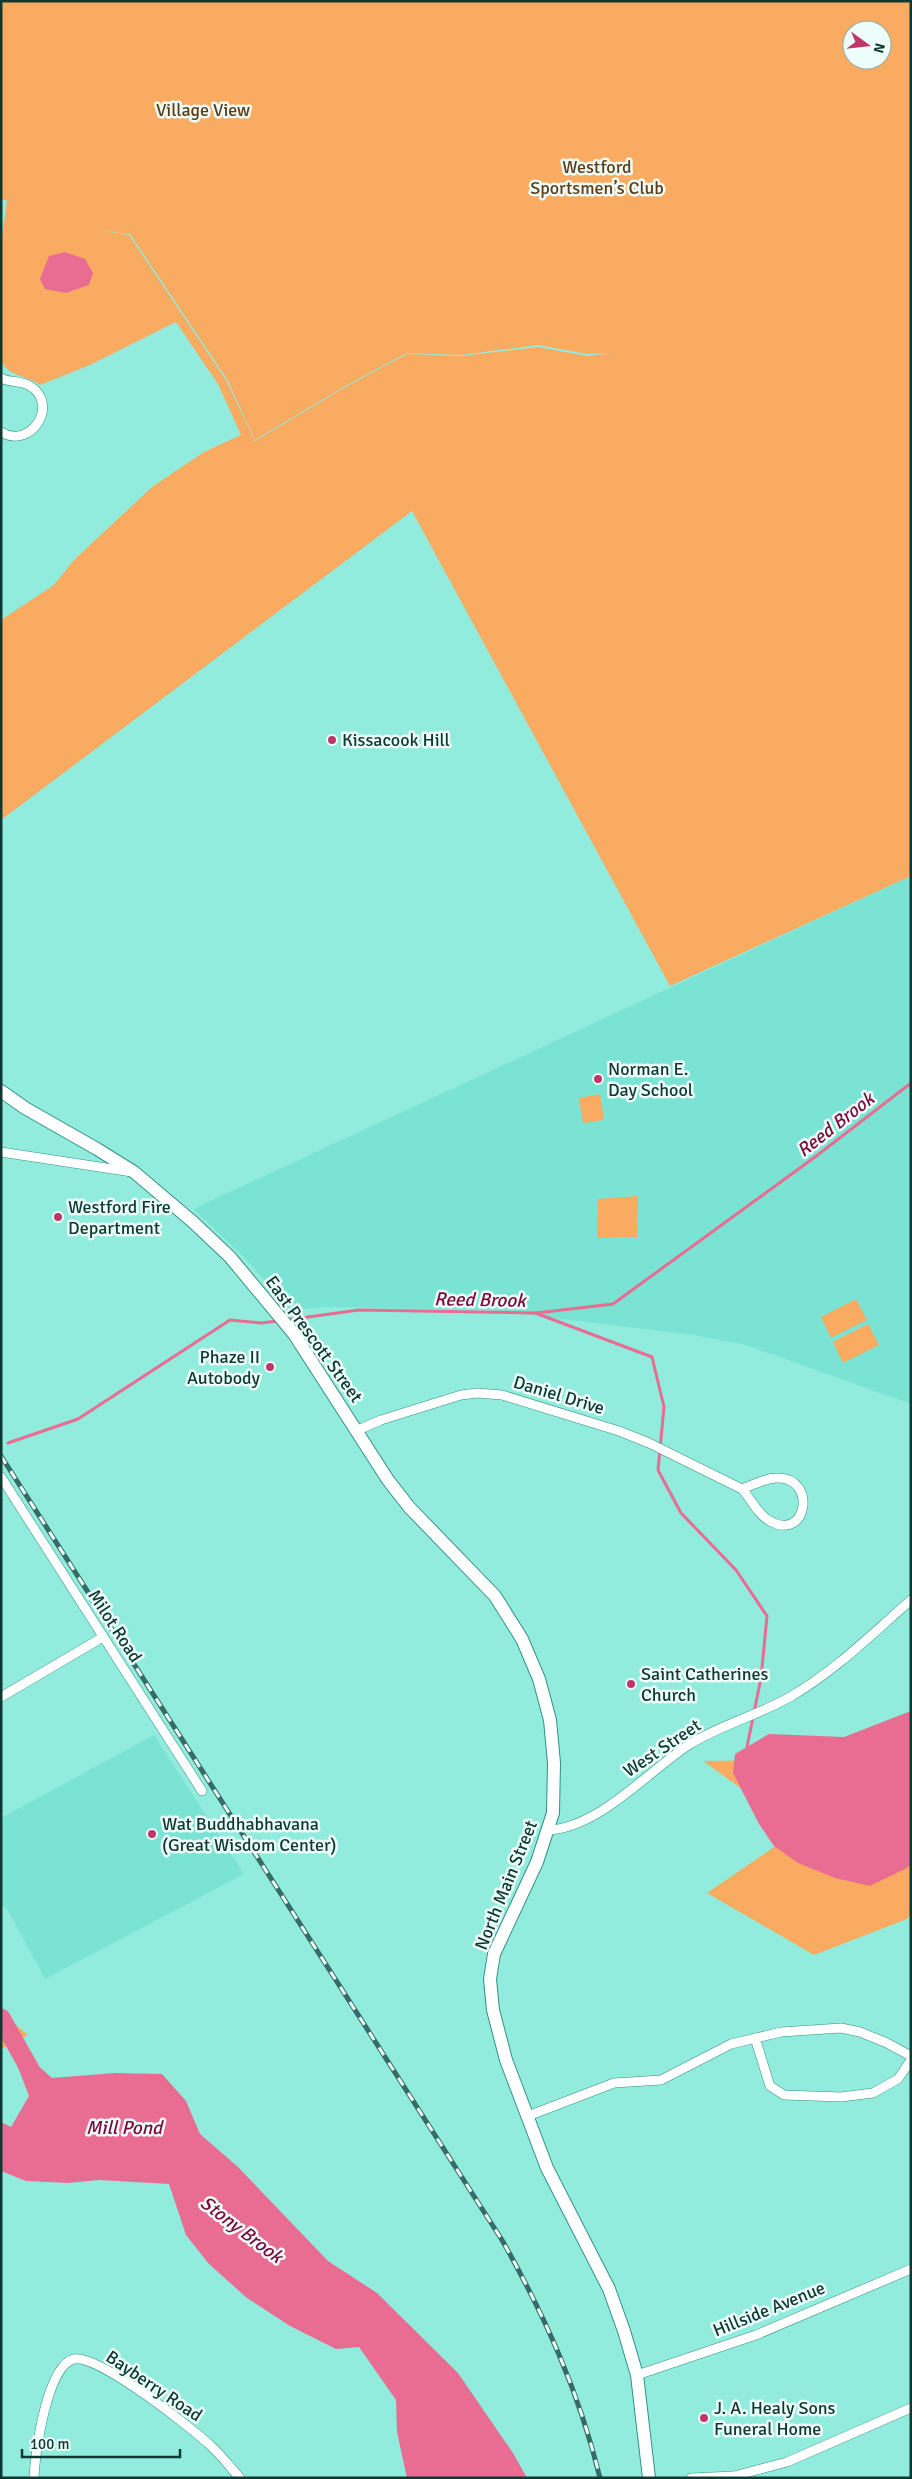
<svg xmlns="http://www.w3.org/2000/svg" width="912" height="2479" viewBox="0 0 912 2479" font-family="Signika,sans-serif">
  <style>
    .built { fill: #7be3d4 }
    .green { fill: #f9ac61; fill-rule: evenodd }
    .water { fill: #e96d92 }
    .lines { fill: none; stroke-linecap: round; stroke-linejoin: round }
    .stream { stroke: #e96d92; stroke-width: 3 }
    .river { stroke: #e96d92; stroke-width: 19 }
    .street-casing { stroke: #329185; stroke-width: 10 }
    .secondary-casing { stroke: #329185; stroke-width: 14 }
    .street { stroke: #fff; stroke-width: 9 }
    .secondary { stroke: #fff; stroke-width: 12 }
    .rail-casing { stroke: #366c65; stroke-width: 5 }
    .rail { stroke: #ecfdfa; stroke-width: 3; stroke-dasharray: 9; stroke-linecap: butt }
    .poi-dot { fill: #c13568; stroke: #ecfdfa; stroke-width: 2 }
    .labels { text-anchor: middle; stroke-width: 5; stroke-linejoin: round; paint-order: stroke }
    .park-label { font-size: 18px; fill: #603b13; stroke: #ecfdfa }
    .poi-label { font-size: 18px; fill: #103833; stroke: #ecfdfa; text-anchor: start }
    .street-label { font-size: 18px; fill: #103833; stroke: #ecfdfa }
    .water-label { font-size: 19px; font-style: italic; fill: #7e083c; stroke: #ecfdfa }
  </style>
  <rect width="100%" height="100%" fill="#91ecde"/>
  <path class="built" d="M911,876V1404L746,1345L694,1335L488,1310L328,1307L290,1310L245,1258L193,1209Z
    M154,1735L244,1874L45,1979L9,1912L1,1904V1818Z"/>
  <path class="green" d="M1,1H911V876L670,986L412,511L1,820V620L54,585L74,560L152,487L204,452L241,435L218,384L176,322L90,365L40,385C27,375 9,377 1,361V245L7,200H1ZM852,30H882V60H852ZM103,231L130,234L227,379L255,440L347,385L407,353L461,355L538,345L587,354L612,353L587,356L538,347L461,356L407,354L347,386L255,441L226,380L129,235Z
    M600,1094L604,1120L583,1123L579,1098Z
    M638,1196L637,1237L597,1238L598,1199Z
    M856,1299L867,1320L831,1338L821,1317Z
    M868,1324L879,1345L843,1363L833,1342Z
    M911,1713V1914L907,1919L814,1955L707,1893L799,1830L703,1761L849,1759Z
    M1,2018L11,2021L28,2035L1,2049Z"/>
  <path class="water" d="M65,252L85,259L93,273L89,285L66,293L45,289L40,279L49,256Z
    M911,1711V1864L907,1868L870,1886L835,1878L798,1863L774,1846L759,1824L733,1773L735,1754L769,1734L844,1737Z
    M27,2056L52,2078L115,2073L162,2074L186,2101L200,2134L238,2167L328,2261L377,2293L458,2373L513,2453L527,2478H407L397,2432L396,2400L359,2347L336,2349L290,2326L247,2298L209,2264L186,2235L169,2184L99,2180L68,2183L26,2181L1,2171V2122L11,2127L29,2096L16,2062Z"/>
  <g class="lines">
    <path class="stream" d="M538,1314L652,1357L664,1407L658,1470L681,1513L736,1570L767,1616L761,1678L747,1747
      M286,1320L359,1310L536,1313L613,1304L815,1157L911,1083
      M8,1443L78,1419L230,1320L261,1323L277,1321"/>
    <path class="river" d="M1,2018L36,2080"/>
    <g class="street-casing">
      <path id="street" d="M1,378C9,383 21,380 30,386C60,404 31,450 1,432
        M1,1152L132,1172
        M358,1430L381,1420L461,1395L477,1393L502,1395L619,1431L649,1443L742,1489C753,1485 767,1477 779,1478C817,1479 807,1542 770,1521C758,1515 751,1499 742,1489
        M1,1477L202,1791
        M1,1697L103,1637
        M550,1830C601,1826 648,1771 690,1744C721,1725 758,1715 790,1697C835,1671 872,1634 911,1600
        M755,2038L770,2086L784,2095L841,2097L873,2093L898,2079L911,2060
        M528,2116L614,2083L661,2080L731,2044L781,2032L841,2028L860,2032L887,2043L911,2056
        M637,2375L756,2335L911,2269
        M34,2478C35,2453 47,2365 74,2359C98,2354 192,2428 211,2446C222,2456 230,2467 240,2478
        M691,2478L734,2476L787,2462L911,2408"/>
    </g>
    <g class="secondary-casing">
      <path id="secondary" d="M1,1091L25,1108L97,1149L134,1172L193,1222L230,1257L294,1334L388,1480L409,1507L495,1596L522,1639L539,1679L550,1720L554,1763L553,1813L537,1862L494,1954L490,1979L493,2010L506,2060L547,2168L609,2289L624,2331L637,2375L649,2478"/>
    </g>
    <use href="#street" class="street"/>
    <use href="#secondary" class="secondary"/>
    <g class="rail-casing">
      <path id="rail" d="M1,1456L502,2240C545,2316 579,2392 600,2478"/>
    </g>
    <use href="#rail" class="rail"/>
  </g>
  <g class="poi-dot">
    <circle cx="332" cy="740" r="5"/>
    <circle cx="598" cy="1079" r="5"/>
    <circle cx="58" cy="1217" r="5"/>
    <circle cx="270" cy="1367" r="5"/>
    <circle cx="631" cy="1684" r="5"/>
    <circle cx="152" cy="1834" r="5"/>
    <circle cx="704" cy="2418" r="5"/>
  </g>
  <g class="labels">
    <g class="park-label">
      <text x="203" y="116">Village View</text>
      <text x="597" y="173">Westford<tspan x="597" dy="21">Sportsmen’s Club</tspan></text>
    </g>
    <g class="poi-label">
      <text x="342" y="746">Kissacook Hill</text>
      <text x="608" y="1075">Norman E.<tspan x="608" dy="21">Day School</tspan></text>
      <text x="68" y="1213">Westford Fire<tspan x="68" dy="21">Department</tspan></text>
      <text x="260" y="1363" text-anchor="end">Phaze II<tspan x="260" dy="21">Autobody</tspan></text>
      <text x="641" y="1680">Saint Catherines<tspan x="641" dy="21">Church</tspan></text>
      <text x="162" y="1830">Wat Buddhabhavana<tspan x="162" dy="21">(Great Wisdom Center)</tspan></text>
      <text x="714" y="2414">J. A. Healy Sons<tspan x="714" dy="21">Funeral Home</tspan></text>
    </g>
    <g class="street-label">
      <text transform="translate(314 1339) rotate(54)" y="6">East Prescott Street</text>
      <text transform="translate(559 1395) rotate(17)" y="6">Daniel Drive</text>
      <text transform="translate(115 1626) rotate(57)" y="6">Milot Road</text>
      <text transform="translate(662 1748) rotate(-34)" y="6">West Street</text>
      <text transform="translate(506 1885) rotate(-68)" y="6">North Main Street</text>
      <text transform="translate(769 2309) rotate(-22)" y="6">Hillside Avenue</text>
      <text transform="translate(154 2386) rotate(34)" y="6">Bayberry Road</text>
    </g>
    <g class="water-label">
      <text transform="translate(835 1124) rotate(-38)" y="7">Reed Brook</text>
      <text transform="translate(480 1299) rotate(1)" y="7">Reed Brook</text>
      <text x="124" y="2134">Mill Pond</text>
      <text transform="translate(242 2229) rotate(37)" y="7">Stony Brook</text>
    </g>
  </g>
  <rect width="912" height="2479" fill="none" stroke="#103833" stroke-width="5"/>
  <g transform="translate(867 45) rotate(105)"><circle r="24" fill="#ecfdfa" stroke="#94aeaa"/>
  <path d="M0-4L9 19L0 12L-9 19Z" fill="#c13568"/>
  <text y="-8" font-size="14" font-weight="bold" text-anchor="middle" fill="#103833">N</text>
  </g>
  <path d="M22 2449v8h158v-8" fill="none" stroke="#103833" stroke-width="2.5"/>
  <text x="30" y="2449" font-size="15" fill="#103833" stroke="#ecfdfa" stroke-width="4" paint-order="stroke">100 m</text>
</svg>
